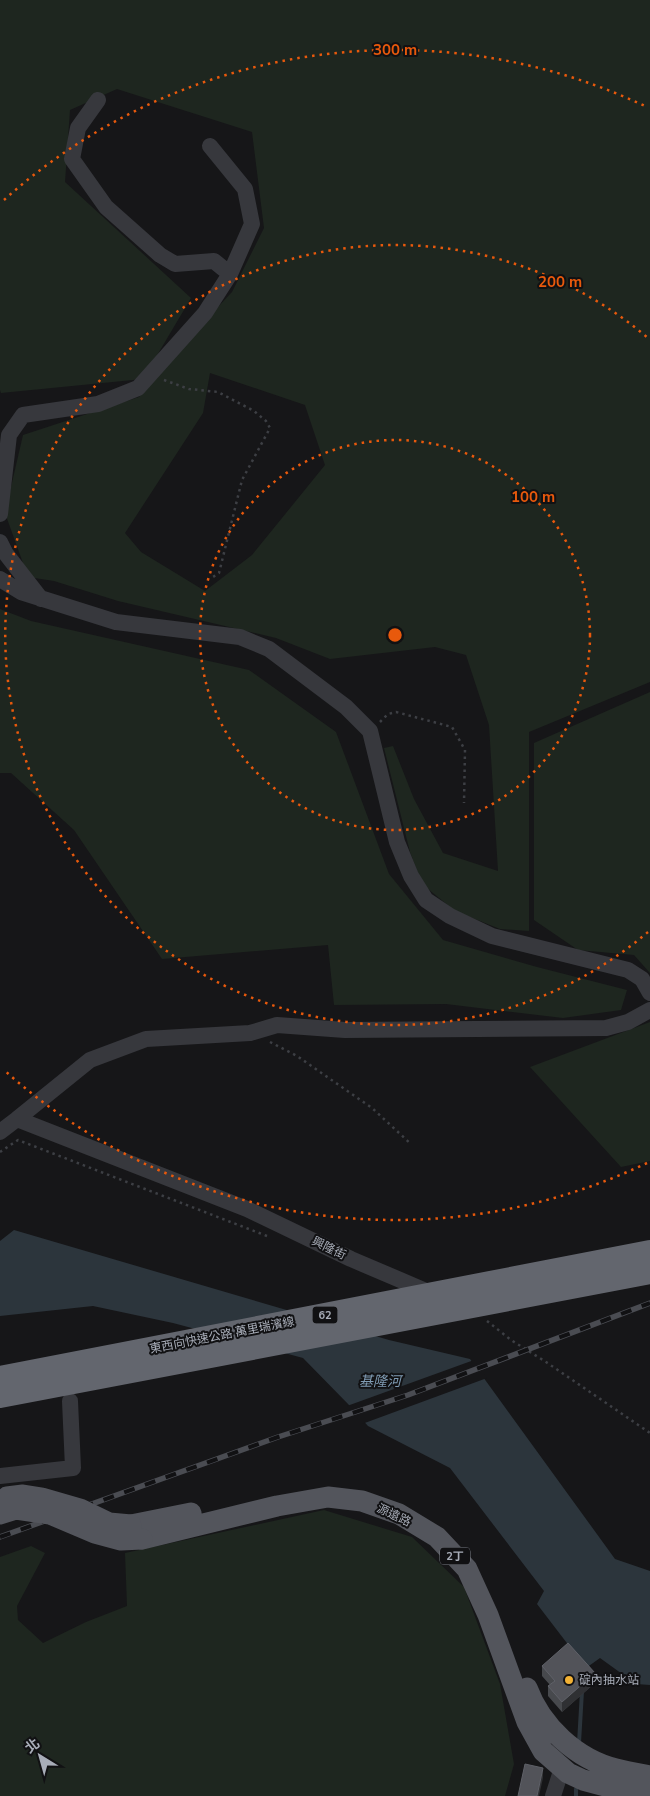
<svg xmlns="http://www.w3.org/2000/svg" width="650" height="1796" viewBox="0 0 650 1796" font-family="'Nunito Sans','Noto Sans TC',sans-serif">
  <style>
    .green { fill: #1e261f; fill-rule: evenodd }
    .water { fill: #2c353c }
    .pier { fill: #161618 }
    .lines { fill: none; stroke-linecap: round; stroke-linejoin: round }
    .stream { stroke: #2c353c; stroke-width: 4 }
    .path { stroke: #3d3f44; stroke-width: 2.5; stroke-dasharray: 2.5 4; stroke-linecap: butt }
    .minor { stroke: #37383d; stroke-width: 16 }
    .major { stroke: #53555c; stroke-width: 21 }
    .rail-casing { stroke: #4a4c52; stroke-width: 5.5 }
    .rail { stroke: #111113; stroke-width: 4; stroke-dasharray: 11; stroke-linecap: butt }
    .major-bridge { stroke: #53555c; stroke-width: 21 }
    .highway-bridge { stroke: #63666e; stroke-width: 24 }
    .wall { fill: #47494d }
    .shaded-wall { fill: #2f3033 }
    .building { fill: #525359; stroke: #5f6168 }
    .ring { fill: none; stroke: #e8590c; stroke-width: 2.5; stroke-dasharray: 2.5 5 }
    .poi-dot { fill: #f2b134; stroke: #111113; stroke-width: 2 }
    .labels { text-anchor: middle; stroke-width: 4; stroke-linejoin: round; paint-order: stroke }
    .shield { fill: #111113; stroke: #7b7e86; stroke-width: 1 }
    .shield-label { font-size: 11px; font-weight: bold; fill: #a8adb8 }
    .street-label { font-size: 12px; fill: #a8adb8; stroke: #111113 }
    .poi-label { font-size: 12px; fill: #a8adb8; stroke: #111113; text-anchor: start }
    .water-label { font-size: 14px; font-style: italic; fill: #7f9bb3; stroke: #111113 }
    .centre { fill: #e8590c; stroke: #111113; stroke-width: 2.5 }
    .ring-label { font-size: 15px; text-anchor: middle; font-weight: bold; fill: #e8590c; stroke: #111113; stroke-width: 4; stroke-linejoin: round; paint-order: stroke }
  </style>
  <rect width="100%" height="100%" fill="#161618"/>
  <path class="green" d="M0,0H650V682L529,732V931L500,929L455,911L422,884L410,852L384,748L393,746L414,799L443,853L498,871L489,725L466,655L435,647L330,659L276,638L118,601L54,581L28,577L5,513L23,435L139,397L172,356L232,292L264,228L252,132L117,89L70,110L65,182L191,298L143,379L1,393L0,390ZM210,373L305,405L325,465L252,555L205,591L141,552L125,533L203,413Z
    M0,609L31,621L249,670L336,732L389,874L443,940L537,967L627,990L621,1010L563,1018L446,1004L334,1005L328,945L162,959L74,830L11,773H0Z
    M650,692V973L634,955L578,950L534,920V743Z
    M650,1022V1161L621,1167L530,1067Z
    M324,1510L412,1537L464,1587L500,1684L514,1764L505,1796H0V1557L31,1546L45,1553L17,1606L18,1620L43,1643L86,1622L127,1606L125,1553Z"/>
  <path class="water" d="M14,1230L389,1340L470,1359L615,1559L650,1571V1685L636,1684L600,1658L586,1668L537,1604L544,1591L450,1468L368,1426L349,1405L303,1358L173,1323L93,1306L0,1316V1241Z"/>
  <path class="pier" d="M474,1360L487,1378L362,1424L347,1406Z"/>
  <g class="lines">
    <path class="stream" d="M579,1743L582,1691
      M576,1796V1789"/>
    <path class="path" d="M164,380L189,389L218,392L254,411L266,421L270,428L242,480L219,573L210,579
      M380,722L388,714L396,712L452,727L465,750L464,803
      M270,1042L297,1056L372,1108L411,1144
      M0,1152L18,1140L267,1236
      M487,1321L511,1340L546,1362L650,1433"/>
    <path class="minor" d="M98,100L78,128L72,159L106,207L160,255L175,264L214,261L230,274
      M0,514L9,435L23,415L98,404L138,388L205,313L230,274L252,224L245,189L210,146
      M0,542L6,554L41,599
      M0,579L21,592L116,622L240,637L269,649L346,707L370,731L397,842L411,876L426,900L450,916L492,936L628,970L642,979L650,993
      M17,1119L90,1060L146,1039L250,1033L277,1025L345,1030L606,1028L628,1022L650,1010
      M0,1132L17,1119L247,1209L351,1259L433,1294
      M0,1476L73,1468L70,1401
      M553,1796L562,1768"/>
    <path class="major" d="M131,1525L191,1513
      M142,1539L277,1506L328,1497L362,1501L399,1514L437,1537L467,1569L488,1615L527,1722L543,1751L568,1773L583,1780L616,1789L650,1793
      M527,1688C541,1726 576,1759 616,1769C627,1772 639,1774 650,1776"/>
    <g class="rail-casing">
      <path id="rail" d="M0,1537L278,1437L408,1395L650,1303"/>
    </g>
    <use href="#rail" class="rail"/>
    <path class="major-bridge" d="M7,1497L23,1495L42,1498L80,1509L109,1523L131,1525
      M0,1514L16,1509L50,1514L95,1533L121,1540L142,1539"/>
    <path class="highway-bridge" d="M0,1378L650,1252
      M0,1396L650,1272"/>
  </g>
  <path class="wall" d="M542,1666L595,1683L562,1712L548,1696V1686L550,1685L542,1676Z"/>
  <path class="shaded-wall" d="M595,1673V1683L562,1712V1702Z
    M543,1768V1778L539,1796H537Z"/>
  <path class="building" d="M568,1643L595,1673L562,1702L548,1686L555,1681L542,1666Z
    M525,1764L543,1768L537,1796H518Z"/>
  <g class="ring">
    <circle cx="395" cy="635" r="195"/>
    <path d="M648 932A390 390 0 1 1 648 338"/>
    <path d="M647 1163A585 585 0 0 1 4 1070M4 200A585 585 0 0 1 647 107"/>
  </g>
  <circle class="poi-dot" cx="569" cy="1680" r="5"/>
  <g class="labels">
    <g class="shield">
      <rect x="312.5" y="1306.5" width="25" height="17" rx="4"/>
      <rect x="440" y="1547.5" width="30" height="17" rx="4"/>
    </g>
    <g class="shield-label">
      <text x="325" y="1319">62</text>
      <text x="455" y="1560">2丁</text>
    </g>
    <g class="street-label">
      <text transform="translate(329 1248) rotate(26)" y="4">興隆街</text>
      <text transform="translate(222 1335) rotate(-11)" y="4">東西向快速公路 萬里瑞濱線</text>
      <text transform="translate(394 1515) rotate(25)" y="4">源遠路</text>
    </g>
    <g class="poi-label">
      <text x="579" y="1684">碇內抽水站</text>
    </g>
    <g class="water-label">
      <text x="380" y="1386">基隆河</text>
    </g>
  </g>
  <circle cx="395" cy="635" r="8" class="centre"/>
  <g class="ring-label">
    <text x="395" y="55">300 m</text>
    <text x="560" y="287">200 m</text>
    <text x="533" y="502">100 m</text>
  </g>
  <g transform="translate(40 1756) rotate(323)" stroke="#111113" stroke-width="4" paint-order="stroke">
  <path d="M0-4L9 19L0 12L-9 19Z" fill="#a8adb8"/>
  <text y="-8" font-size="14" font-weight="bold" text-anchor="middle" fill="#a8adb8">北</text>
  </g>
</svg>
